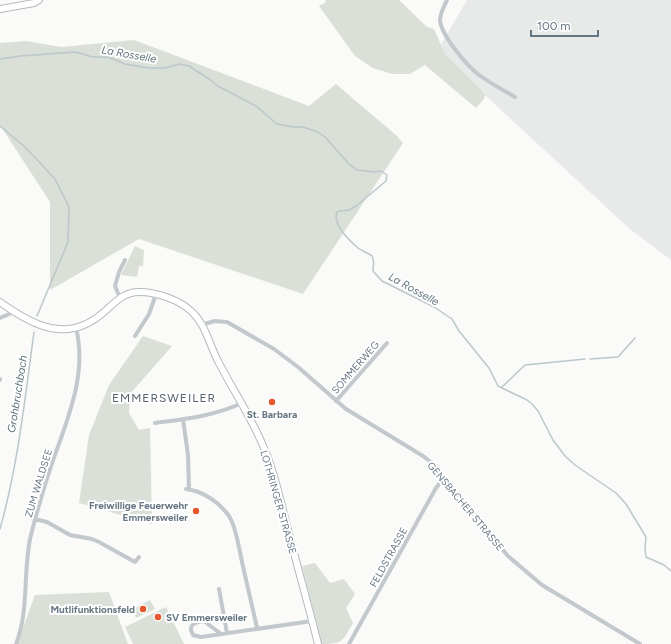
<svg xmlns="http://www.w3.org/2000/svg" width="671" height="644" viewBox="0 0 671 644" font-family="Figtree,sans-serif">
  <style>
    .built { fill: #e8e9e9 }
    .green { fill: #dadfd7 }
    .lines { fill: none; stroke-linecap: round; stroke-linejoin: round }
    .stream { stroke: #bbc7cb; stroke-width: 1.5 }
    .secondary-casing { stroke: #b3babf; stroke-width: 8 }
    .street { stroke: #c3c8cc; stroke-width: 4 }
    .secondary { stroke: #fff; stroke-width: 6 }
    .poi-dot { fill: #e4572e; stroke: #fff; stroke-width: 1.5 }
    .labels { text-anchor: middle; stroke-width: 4; stroke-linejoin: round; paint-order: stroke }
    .street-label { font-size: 10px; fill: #657683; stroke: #fff }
    .poi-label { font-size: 10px; font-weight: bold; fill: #657683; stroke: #fff; text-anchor: end }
    .water-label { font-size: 11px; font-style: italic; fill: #60757c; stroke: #fff }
    .quarter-label { font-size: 12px; letter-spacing: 1px; fill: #57646e; stroke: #fff }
  </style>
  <rect width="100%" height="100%" fill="#fafaf8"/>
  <path class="built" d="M467,0H671V260L631,230L437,51Z"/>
  <path class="green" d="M325,0H399L427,27L434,29L445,54L483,92L485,95L484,99L476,108L425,65L410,74H392L373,68L355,56L319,6L326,2Z
    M134,40L309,106L336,84L397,136L403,143L303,294L139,239L50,290V202L0,125V43L26,41L61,47Z
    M135,246L144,250L143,266H139L137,277L121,275Z
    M143,336L172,346L130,394L129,413L139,430L150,428L152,524L79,503L89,435L109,385Z
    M315,563L330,583L344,579L355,594L346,608L353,623C342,641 344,644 322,644L302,566Z
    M109,592L128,644H17L35,595Z
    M150,600L155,609L136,618L132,609Z
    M166,607L184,644H133L125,627Z"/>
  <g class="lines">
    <path class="stream" d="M0,59L20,56L76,52L92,57H108L125,64L149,68H165L179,64L189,66L209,79L218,86L256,106L277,124L294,127H303L318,132L326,138L349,164L357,170L374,172L381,171L387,175L386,181L356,206L349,210L340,211L337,212C332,224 350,241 358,248C362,251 368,253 372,256C375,260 373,267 373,271L382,281L434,307L452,319L459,331L489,368L498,386L527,400L532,404L538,411L553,440L565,456L575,465L616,493L626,504L646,537L645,549L646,557L664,565L671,571
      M0,126L25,147L55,179L69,207L68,242L37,316
      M590,359L618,357L635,338
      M502,387L525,365L585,359
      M0,529C18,465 25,398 34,332"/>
    <g class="secondary-casing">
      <path id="secondary" d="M0,9L34,3L39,0
        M0,302C33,326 68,344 104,312C115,303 123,292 139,292C157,292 180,300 192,312C206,325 210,347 219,363C234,392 252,418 264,448C276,475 281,505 289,533C298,570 309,607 318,644"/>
    </g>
    <path class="street" d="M447,0C444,7 440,13 440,20C441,35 467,66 479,75C490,83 503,90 515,97
      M120,298L115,286L119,272L125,260
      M0,318L14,312
      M201,325L215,321L227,322L274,349L298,367L346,409L423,456L432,463L438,470L443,479L448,483L508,556L542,585L640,644
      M135,336L149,314L156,294
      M0,379V380
      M336,401L387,343
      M183,419L188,455L189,490
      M155,423C185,419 214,416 242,403
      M186,489C203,491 219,502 229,516C236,527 238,543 241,557C246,581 252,605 257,628
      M35,519L47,522L70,535L92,539L99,542L135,562L139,557
      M219,589L227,633
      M204,621L224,617
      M221,634L204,621C195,622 187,625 193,635L201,637L312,621
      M16,644C29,611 23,574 30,539C36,515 43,490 51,466C66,423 88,375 76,328
      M349,644L436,488L443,479"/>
    <use href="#secondary" class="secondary"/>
  </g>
  <g class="poi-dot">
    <circle cx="272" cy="402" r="4"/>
    <circle cx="196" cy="511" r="4"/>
    <circle cx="143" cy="609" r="4"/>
    <circle cx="158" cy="617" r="4"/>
  </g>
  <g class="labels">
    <g class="street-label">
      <text transform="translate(355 367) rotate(-49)" y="4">SOMMERWEG</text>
      <text transform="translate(38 483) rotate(-73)" y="4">ZUM WALDSEE</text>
      <text transform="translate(279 502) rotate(74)" y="4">LOTHRINGER STRASSE</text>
      <text transform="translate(466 506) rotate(50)" y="4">GENSBACHER STRASSE</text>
      <text transform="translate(388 557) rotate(-61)" y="4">FELDSTRASSE</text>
    </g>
    <g class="poi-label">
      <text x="272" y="418" text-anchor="middle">St. Barbara</text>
      <text x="188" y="509">Freiwillige Feuerwehr<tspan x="188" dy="12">Emmersweiler</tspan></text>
      <text x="135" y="613">Mutlifunktionsfeld</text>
      <text x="166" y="621" text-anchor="start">SV Emmersweiler</text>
    </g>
    <g class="water-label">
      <text transform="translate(129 54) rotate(10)" y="4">La Rosselle</text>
      <text transform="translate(414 289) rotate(29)" y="4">La Rosselle</text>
      <text transform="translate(17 394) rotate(-81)" y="4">Grohbruchbach</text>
    </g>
    <g class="quarter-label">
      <text x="164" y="402">EMMERSWEILER</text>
    </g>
  </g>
  <path d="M531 30v6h67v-6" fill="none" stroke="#657683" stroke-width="2"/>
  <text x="537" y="30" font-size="12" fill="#657683" stroke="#ffffff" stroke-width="3" paint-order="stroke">100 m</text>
</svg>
